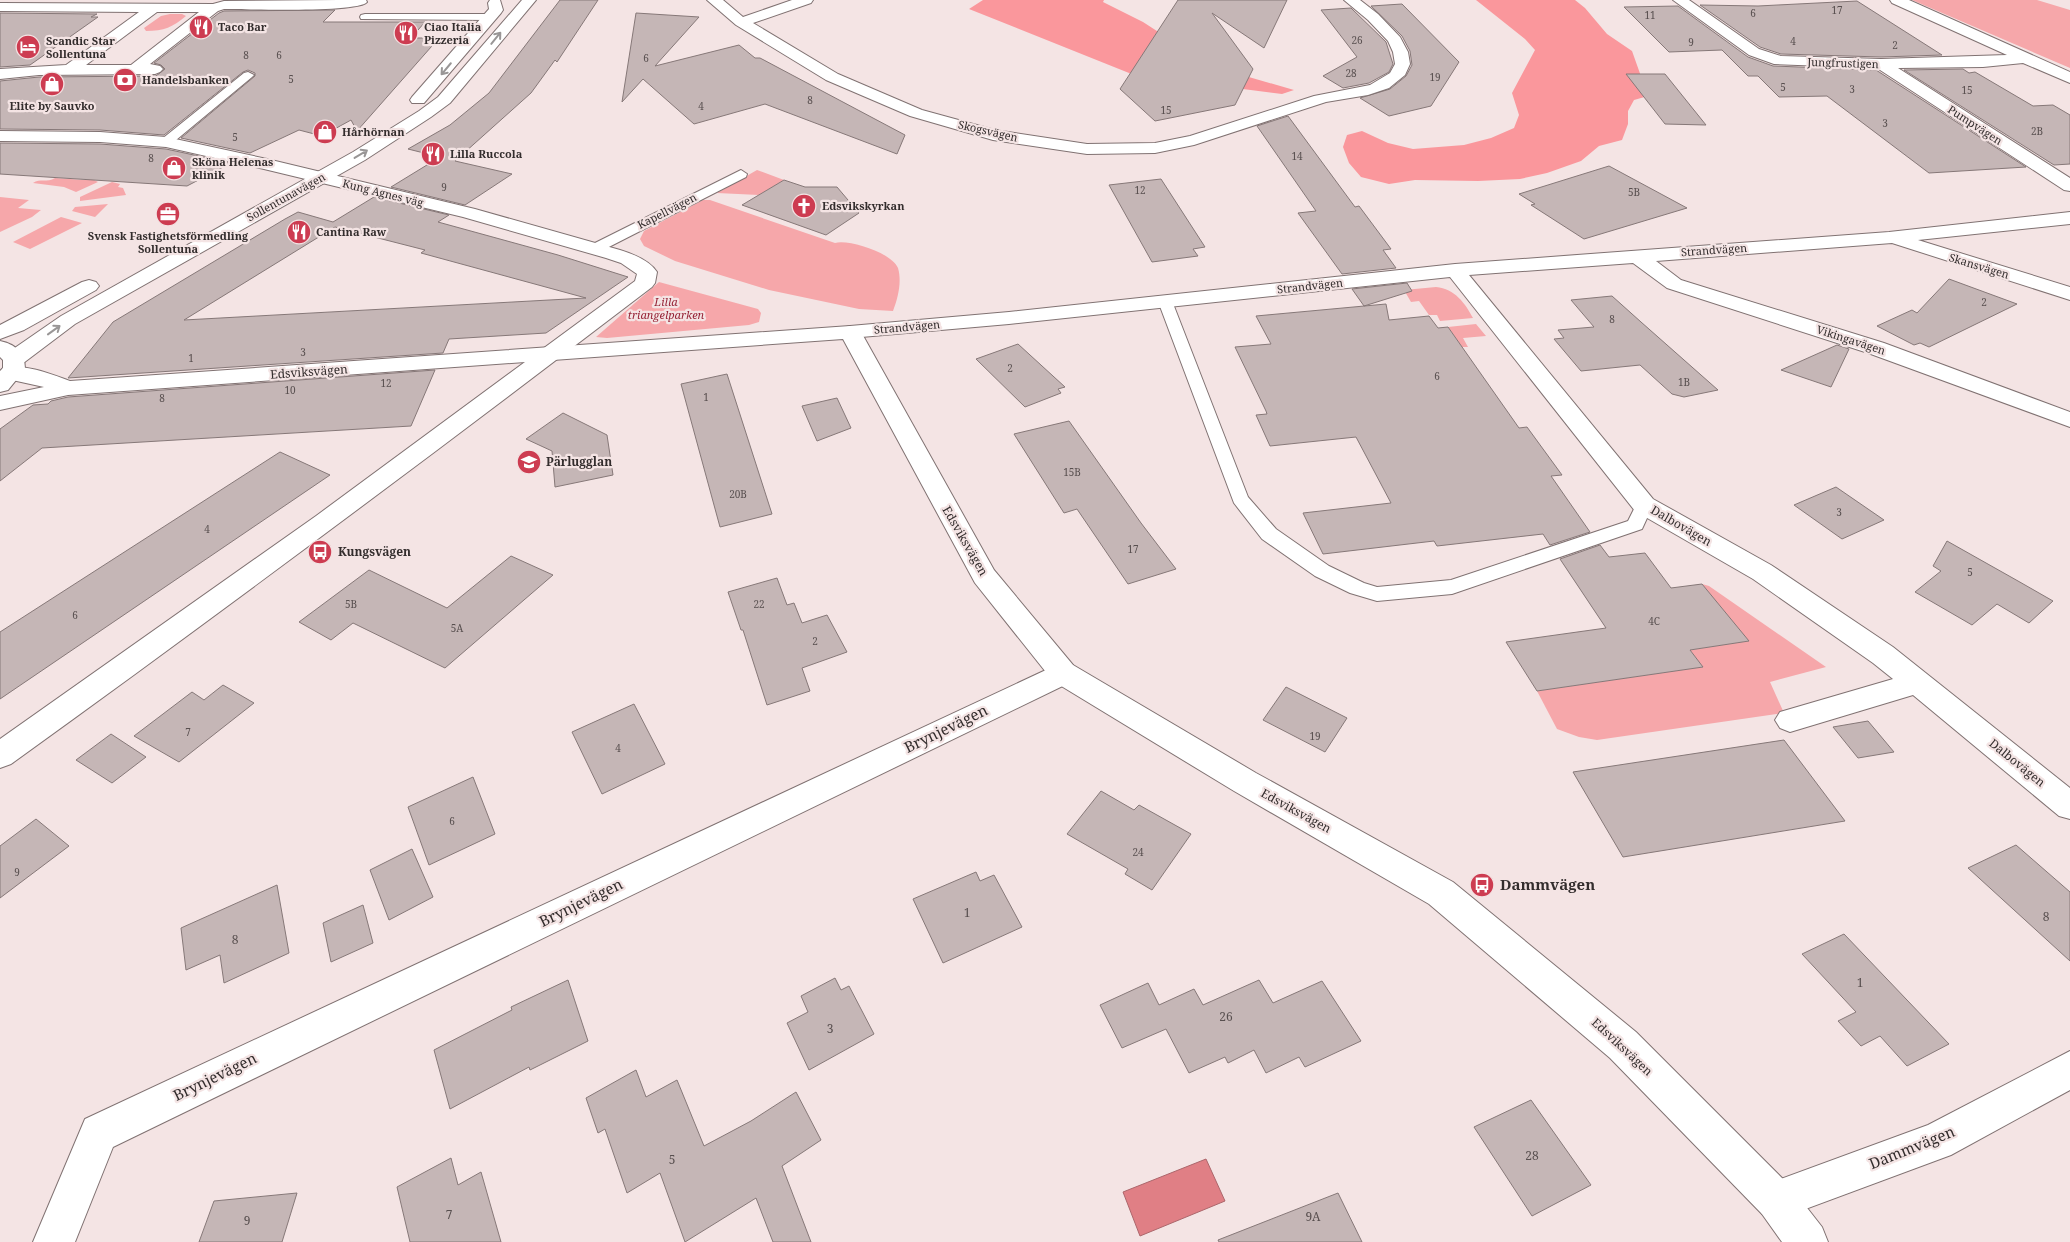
<svg xmlns="http://www.w3.org/2000/svg" width="2070" height="1242" viewBox="0 0 2070 1242" font-family="'Noto Serif',serif">
  <style>
    .green { fill: #f6a7aa }
    .forest { fill: #fa979c }
    .water { fill: #e07f85; stroke: #ac666b }
    .building { fill: #c5b6b6; stroke: #867878; fill-rule: evenodd }
    .lines { fill: none; stroke-linecap: round; stroke-linejoin: round }
    .service-casing { stroke: #807272; stroke-width: 2 }
    .pedestrian-casing { stroke: #807272; stroke-width: 2 }
    .minor-casing { stroke: #807272; stroke-width: 2 }
    .tertiary-casing { stroke: #807272; stroke-width: 2 }
    .secondary-casing { stroke: #807272; stroke-width: 2 }
    .service { fill: #fff; fill-rule: evenodd }
    .pedestrian { fill: #fff; fill-rule: evenodd }
    .minor { fill: #fff; fill-rule: evenodd }
    .tertiary { fill: #fff; fill-rule: evenodd }
    .secondary { fill: #fff; fill-rule: evenodd }
    .oneway { stroke: #999696 }
    .labels { text-anchor: middle; stroke-width: 4.5; stroke-linejoin: round; paint-order: stroke }
    .number-label { font-size: 10px; fill: #584f4f }
    .far-poi-label { font-size: 11px; font-weight: bold; fill: #332d2d; stroke: #f4e4e4; text-anchor: start }
    .far-street-label { font-size: 11px; fill: #332d2d; stroke: #f4e4e4 }
    .far-park-label { font-size: 11px; font-style: italic; fill: #962336; stroke: #f4e4e4 }
    .street-label { font-size: 12px; fill: #332d2d; stroke: #f4e4e4 }
    .poi-label { font-size: 12px; font-weight: bold; fill: #332d2d; stroke: #f4e4e4; text-anchor: start }
    .near-number-label { font-size: 12px; fill: #584f4f }
    .near-street-label { font-size: 15px; fill: #332d2d; stroke: #f4e4e4 }
    .near-poi-label { font-size: 15px; font-weight: bold; fill: #332d2d; stroke: #f4e4e4; text-anchor: start }
  </style>
  <rect width="100%" height="100%" fill="#f4e4e4"/>
  <path class="green" d="M1912,0H2037L2070,10V68Z
    M170,14H182L186,16C173,27 164,31 146,31L144,28L161,16Z
    M757,170L784,180L759,195L717,193Z
    M55,178L84,180L90,178L98,182L76,192L64,187L33,183C40,178 47,183 55,178Z
    M112,182L120,184L118,187L123,188L126,195L80,201V197Z
    M0,197L29,200L18,208L41,210L32,217L0,232Z
    M703,200H710L835,243C849,239 892,253 898,268C902,282 898,298 893,311L859,309L769,290L675,261L644,246L640,239L644,231Z
    M108,204L95,217L72,211L75,207Z
    M61,217L82,223L30,249L13,242Z
    M659,282L758,309L761,313L759,322L749,325L607,338L596,337Z
    M1436,287C1455,289 1465,303 1473,318L1440,321L1437,315H1429L1419,301L1411,302L1404,290Z
    M1476,324L1486,336L1463,338L1468,347H1462L1448,327Z
    M1702,584L1709,586L1826,667L1770,682L1784,713L1597,740L1579,737L1557,729L1537,691L1702,667L1690,650L1748,641Z"/>
  <path class="forest" d="M983,0H1104L1103,2L1143,22L1211,66L1294,90L1282,94L1134,75L969,9Z
    M1476,0H1575L1585,8L1607,34L1632,51L1648,96L1634,100L1628,111V124L1622,140L1599,146L1581,161L1547,173L1520,179L1478,181L1415,180L1389,184L1361,177L1349,163L1343,147L1347,135L1362,131L1388,143L1413,149L1464,145L1491,138L1514,128L1519,115L1512,93L1535,50L1525,39Z"/>
  <path class="water" d="M1206,1159L1225,1201L1140,1236L1123,1192Z"/>
  <path class="building" d="M560,0H598L557,62L555,60L531,93L455,161L512,174L465,205L391,187L440,157L408,149L450,125L489,93Z
    M1178,0H1287L1264,48L1212,13L1253,69L1235,105L1155,121L1120,89Z
    M1857,1L1942,55L1881,57L1781,54L1760,47L1700,5L1758,6Z
    M1402,4L1459,62L1431,106L1389,116L1360,98L1390,89L1406,76L1412,65L1410,51L1402,36L1371,6Z
    M1678,6L1748,57L1773,66L1876,70L2026,167L1929,173L1827,96L1779,97L1758,76H1748L1722,50L1669,52L1624,7Z
    M1351,8L1386,42L1393,64L1389,72L1369,83L1343,88L1323,76L1357,57L1321,10Z
    M335,10L323,22H425L411,38H439L357,131L351,120L322,136L299,130L250,153L181,138L255,76V73L248,70L243,72L164,135L100,130L0,129V81L39,77L156,76L165,69L161,65L154,63L219,13L224,11Z
    M0,13L97,14L91,17H98L30,65L0,67Z
    M636,13L699,17L655,66L739,45L755,58H760L905,135L897,154L765,104L694,124L643,79L622,102Z
    M1963,69L1969,73L1975,72L2033,106L2053,105L2070,115V164L2054,165L1904,70Z
    M1626,74H1665L1706,125L1665,124Z
    M1288,116L1355,207L1359,206L1391,249L1383,250L1396,268L1342,274L1298,213L1316,211L1257,126Z
    M0,143L100,144L166,149L231,163L187,186L0,174Z
    M1609,166L1687,208L1584,239L1531,205L1535,204L1519,194Z
    M1161,179L1205,247L1193,249L1198,256L1152,262L1109,185Z
    M784,180L805,187H837L859,213L826,235L742,205Z
    M374,197L449,215L438,222L558,255L628,277L546,333L449,339L443,353L68,378L113,322L285,219L298,212L333,222ZM335,227L425,250L421,253L586,298L184,320Z
    M1949,279L2017,304L1929,347L1920,343L1914,345L1877,326L1912,310L1917,313Z
    M1407,283L1412,291L1364,306L1352,289Z
    M1612,296L1641,322L1718,390L1684,397L1672,394L1640,365L1581,371L1554,339L1564,338L1558,330L1594,327L1571,300Z
    M1386,304L1389,320L1429,316L1438,328L1448,327L1519,428L1527,427L1562,475L1551,476L1590,532L1550,545L1543,534L1437,546L1434,541L1323,554L1303,513L1391,503L1356,437L1270,446L1256,415L1267,414L1266,411L1235,347L1271,344L1256,316Z
    M1018,344L1065,387L1058,389L1061,393L1025,407L976,359Z
    M1837,345L1849,349L1831,387L1781,370Z
    M435,370L411,426L42,448L0,481V429L33,405L48,404L51,401L68,397Z
    M727,374L772,514L720,527L681,384Z
    M837,398L851,428L817,441L802,406Z
    M563,413L607,435L613,475L555,487L552,451L526,439Z
    M1069,421L1141,523L1176,569L1128,584L1077,509L1064,513L1014,434Z
    M280,452L330,475L0,699V632Z
    M1836,487L1884,520L1842,539L1794,505Z
    M1947,541L2018,581L2053,601L2029,623L1997,604L1972,625L1915,592L1941,571L1933,566Z
    M1600,545L1609,557L1645,553L1671,588L1702,584L1749,641L1690,650L1703,667L1537,691L1506,642L1606,628L1560,559Z
    M511,556L553,575L445,668L353,623L331,640L299,622L369,570L447,608Z
    M777,578L787,605L794,603L802,623L827,615L847,652L802,668L810,691L767,705L743,630H741L728,592Z
    M223,685L254,703L179,762L134,736L192,692L204,700Z
    M1286,687L1347,718L1325,752L1263,720Z
    M634,704L665,764L602,794L572,732Z
    M1868,721L1894,752L1858,758L1833,727Z
    M111,734L146,757L112,783L76,760Z
    M1784,740L1845,821L1623,857L1573,772Z
    M473,777L495,834L429,865L408,807Z
    M1101,791L1134,810L1139,805L1191,834L1152,890L1125,874L1128,869L1067,834Z
    M36,819L69,846L0,898V846Z
    M2016,845L2070,892V961L1968,868Z
    M412,849L433,897L389,920L370,870Z
    M976,872L980,881L994,875L1022,927L943,963L913,899Z
    M277,885L289,953L224,983L220,955L186,970L181,928Z
    M363,905L373,943L331,962L323,923Z
    M1844,934L1949,1044L1907,1066L1880,1036L1861,1046L1838,1021L1856,1012L1802,954Z
    M835,978L841,990L849,986L874,1034L809,1070L787,1023L808,1012L801,996Z
    M568,980L588,1041L530,1070L529,1067L450,1109L434,1050L512,1010L511,1007Z
    M1259,980L1273,1003L1322,981L1361,1041L1305,1067L1299,1057L1266,1073L1254,1050L1228,1063L1225,1057L1189,1073L1166,1029L1122,1048L1100,1005L1148,983L1159,1005L1194,989L1203,1005Z
    M636,1070L646,1097L677,1080L704,1146L751,1121L796,1092L821,1140L782,1166L811,1242H773L756,1198L685,1242L660,1173L627,1193L605,1129L598,1133L586,1098Z
    M1531,1100L1591,1185L1532,1216L1474,1127Z
    M451,1158L458,1185L481,1172L501,1242H410L397,1187Z
    M297,1193L282,1242H199L214,1201Z
    M1338,1193L1362,1242H1219L1218,1240Z"/>
  <g class="lines">
    <g class="service-casing">
      <path id="service" d="M365,14H489L494,17L489,20L361,19L360,17L361,15Z
        M248,72L254,75L252,77L170,145H162L160,142L162,139L244,73Z
        M741,170L747,174L746,177L599,252H589L587,249L589,246Z
        M1165,297L1170,298L1172,301L1248,497L1276,529L1329,566L1364,583L1377,587L1451,580L1628,521L1638,501L1644,499L1650,501L1653,505L1642,529L1452,594L1377,601L1350,593L1315,576L1262,539L1234,503L1158,301L1160,298Z"/>
    </g>
    <g class="pedestrian-casing">
      <path id="pedestrian" d="M339,0H366L367,2C358,13 245,9 224,9L218,11L150,64L160,66L163,69L160,72L155,74L39,75L0,79V69L66,65L139,12L0,11V3L213,4L224,1ZM157,12H199L131,65H86Z"/>
    </g>
    <g class="minor-casing">
      <path id="minor" d="M707,0H723L743,17L792,0H813L811,3L753,23L838,74L922,110L995,130L1087,144L1155,143L1190,136L1314,96L1370,85L1390,73L1395,64L1393,52L1388,41L1368,20L1344,0H1360L1378,14L1400,37L1408,52L1410,64L1405,75L1389,88L1368,95L1326,102L1194,145L1155,153L1087,154L993,140L910,116L826,80L736,25Z
        M1673,0H1689L1759,49L1781,56L1881,59L2007,55L1892,3L1890,0H1909L2070,72V83L2023,63L1983,67L1898,68L2070,178V191L2064,190L1877,68L1774,64L1749,55Z
        M0,131L100,132L166,137L267,159L475,209L620,250C633,254 649,260 657,272L655,283L652,287C440,449 227,608 11,764L0,768V739L316,516L635,281L637,274L621,263L606,258L463,217L264,169L166,147L100,142L0,141Z
        M2070,212V224L1918,240L2070,287V300L1892,243L1656,261L1681,280L1884,343L2070,412V427L1868,353L1667,288L1633,263L1469,275L1653,499L1771,565L1893,647L2070,788V819L2059,816L1913,695L1790,732L1780,728L1775,720L1780,712L1893,679L1873,663L1753,579L1635,511L1450,277L1009,324L850,338L843,336L839,332L843,328L850,326L1009,312L1455,264L1889,232Z
        M1063,662L1073,665L1077,673L1073,681L113,1147L75,1242H33L85,1119Z
        M2070,1051V1090L1951,1155L1776,1220L1762,1214L1756,1200L1762,1186L1928,1125Z"/>
    </g>
    <g class="tertiary-casing">
      <path id="tertiary" d="M490,0H500L503,10L501,13L424,103H412L410,100L412,97L489,9L488,3Z
        M522,0H536L450,103L431,117L365,160L75,324L22,364L14,366L6,364L3,359L6,354L61,316L353,152L419,111L438,97Z
        M89,280L96,282L99,286L96,290L24,330L0,339V325L82,282Z
        M850,326L857,328L861,332L994,570L1073,665L1256,773L1453,882L1636,1032L1790,1186L1822,1227L1828,1242H1782L1762,1214L1610,1058L1429,904L1234,791L1053,681L975,583L843,339L68,395L0,410V396L44,387L3,378L0,373L3,368C24,363 51,374 70,381Z"/>
    </g>
    <g class="secondary-casing">
      <path id="secondary" d="M0,341C15,344 25,353 25,369L8,390L0,392V371L3,368V360L0,357Z"/>
    </g>
    <use href="#service" class="service"/>
    <use href="#pedestrian" class="pedestrian"/>
    <use href="#minor" class="minor"/>
    <use href="#tertiary" class="tertiary"/>
    <use href="#secondary" class="secondary"/>
  </g>
  <defs><path id="oneway-shaft" d="M-6 0H5M1.5-3L5.5 0L1.5 3" fill="none" stroke-width="1.6" stroke-linecap="round" stroke-linejoin="round" transform="scale(1.25)"/></defs>
  <g class="oneway">
    <use href="#oneway-shaft" transform="translate(496 38) rotate(-51)"/>
    <use href="#oneway-shaft" transform="translate(446 69) rotate(130)"/>
    <use href="#oneway-shaft" transform="translate(361 154) rotate(-31)"/>
    <use href="#oneway-shaft" transform="translate(54 330) rotate(-36)"/>
  </g>
  <defs>
    <g id="restaurant-disc" transform="scale(1.25)"><circle r="9.5" fill="#cd3c51" stroke="#f4e4e4"/><path d="M-5-6h1v4h1v-4h1v4h1v-4h1v5L-1.5 .5V6h-2V.5L-5-1ZM5-6V6H3V1.5H1.5Q1.5-4 5-6Z" fill="#fff"/></g>
    <g id="hotel-disc" transform="scale(1.25)"><circle r="9.5" fill="#cd3c51" stroke="#f4e4e4"/><path d="M-6-4.5h1.5V1H6V5H4.5V3h-9V5H-6ZM-4 0a1.8 1.8 0 1 1 3.6 0ZM.5 0V-2.5h3Q6-2.5 6 0Z" fill="#fff"/></g>
    <g id="bank-disc" transform="scale(1.25)"><circle r="9.5" fill="#cd3c51" stroke="#f4e4e4"/><path d="M-6-4H6V4H-6ZM0-2.3a2.3 2.3 0 1 0 0 4.6a2.3 2.3 0 1 0 0-4.6Z" fill="#fff"/></g>
    <g id="shop-disc" transform="scale(1.25)"><circle r="9.5" fill="#cd3c51" stroke="#f4e4e4"/><path d="M-5-2.5h2.3a2.7 3.5 0 0 1 5.4 0H5L5.5 6h-11ZM-1.5-2.5h3a1.5 2.3 0 0 0-3 0Z" fill="#fff"/></g>
    <g id="church-disc" transform="scale(1.25)"><circle r="9.5" fill="#cd3c51" stroke="#f4e4e4"/><path d="M-1.2-6h2.4v3.5h3.3v2.4h-3.3V6h-2.4V-.1h-3.3v-2.4h3.3Z" fill="#fff"/></g>
    <g id="office-disc" transform="scale(1.25)"><circle r="9.5" fill="#cd3c51" stroke="#f4e4e4"/><path d="M-6-3h4V-5.5h4V-3h4V5H-6ZM-1-4.5V-3h2v-1.5ZM-6 0V1H6V0Z" fill="#fff"/></g>
    <g id="school-disc" transform="scale(1.25)"><circle r="9.5" fill="#cd3c51" stroke="#f4e4e4"/><path d="M0-5L7-2L0 1L-7-2ZM-4 1L0 2.5L4 1V4Q0 6-4 4Z" fill="#fff"/></g>
    <g id="bus-disc" transform="scale(1.25)"><circle r="9.5" fill="#cd3c51" stroke="#f4e4e4"/><path d="M-5-6H5V4H4V6H2V4H-2V6H-4V4H-5ZM-3.5-4V0h7V-4ZM-3.5 1.2v1.5H-2V1.2ZM2 1.2v1.5H3.5V1.2Z" fill="#fff"/></g>
  </defs>
  <g fill-rule="evenodd">
    <use href="#restaurant-disc" x="201" y="27"/>
    <use href="#restaurant-disc" x="406" y="33"/>
    <use href="#hotel-disc" x="28" y="47"/>
    <use href="#bank-disc" x="125" y="80"/>
    <use href="#shop-disc" x="52" y="84"/>
    <use href="#shop-disc" x="325" y="132"/>
    <use href="#restaurant-disc" x="433" y="154"/>
    <use href="#shop-disc" x="174" y="168"/>
    <use href="#church-disc" x="804" y="206"/>
    <use href="#office-disc" x="168" y="214"/>
    <use href="#restaurant-disc" x="299" y="232"/>
    <use href="#school-disc" x="529" y="462"/>
    <use href="#bus-disc" x="320" y="552"/>
    <use href="#bus-disc" x="1482" y="885"/>
  </g>
  <g class="labels">
    <g class="number-label">
      <text x="1837" y="14">17</text>
      <text x="1753" y="17">6</text>
      <text x="1650" y="19">11</text>
      <text x="1357" y="44">26</text>
      <text x="1793" y="45">4</text>
      <text x="1691" y="46">9</text>
      <text x="1895" y="49">2</text>
      <text x="246" y="59">8</text>
      <text x="279" y="59">6</text>
      <text x="646" y="62">6</text>
      <text x="1351" y="77">28</text>
      <text x="1435" y="81">19</text>
      <text x="291" y="83">5</text>
      <text x="1783" y="91">5</text>
      <text x="1852" y="93">3</text>
      <text x="1967" y="94">15</text>
      <text x="810" y="104">8</text>
      <text x="701" y="110">4</text>
      <text x="1166" y="114">15</text>
      <text x="1885" y="127">3</text>
      <text x="2037" y="135">2B</text>
      <text x="235" y="141">5</text>
      <text x="1297" y="160">14</text>
      <text x="151" y="162">8</text>
      <text x="444" y="191">9</text>
      <text x="1140" y="194">12</text>
      <text x="1634" y="196">5B</text>
      <text x="1984" y="306">2</text>
      <text x="1612" y="323">8</text>
      <text x="303" y="356">3</text>
      <text x="191" y="362">1</text>
      <text x="1010" y="372">2</text>
      <text x="1437" y="380">6</text>
      <text x="1684" y="386">1B</text>
      <text x="386" y="387">12</text>
      <text x="290" y="394">10</text>
      <text x="706" y="401">1</text>
      <text x="162" y="402">8</text>
      <text x="1072" y="476">15B</text>
      <text x="738" y="498">20B</text>
      <text x="1839" y="516">3</text>
      <text x="207" y="533">4</text>
      <text x="1133" y="553">17</text>
      <text x="1970" y="576">5</text>
      <text x="351" y="608">5B</text>
      <text x="759" y="608">22</text>
      <text x="75" y="619">6</text>
      <text x="1654" y="625">4C</text>
      <text x="457" y="632">5A</text>
      <text x="815" y="645">2</text>
      <text x="188" y="736">7</text>
      <text x="1315" y="740">19</text>
      <text x="618" y="752">4</text>
      <text x="452" y="825">6</text>
      <text x="1138" y="856">24</text>
      <text x="17" y="876">9</text>
    </g>
    <g class="far-poi-label">
      <text x="218" y="31">Taco Bar</text>
      <text x="424" y="31">Ciao Italia<tspan x="424" dy="13">Pizzeria</tspan></text>
      <text x="46" y="45">Scandic Star<tspan x="46" dy="13">Sollentuna</tspan></text>
      <text x="142" y="84">Handelsbanken</text>
      <text x="52" y="110" text-anchor="middle">Elite by Sauvko</text>
      <text x="342" y="136">Hårhörnan</text>
      <text x="450" y="158">Lilla Ruccola</text>
      <text x="192" y="166">Sköna Helenas<tspan x="192" dy="13">klinik</tspan></text>
      <text x="822" y="210">Edsvikskyrkan</text>
      <text x="316" y="236">Cantina Raw</text>
      <text x="168" y="240" text-anchor="middle">Svensk Fastighetsförmedling<tspan x="168" dy="13">Sollentuna</tspan></text>
    </g>
    <g class="far-street-label">
      <text transform="translate(1843 63) rotate(2)" y="4">Jungfrustigen</text>
      <text transform="translate(1975 125) rotate(33)" y="4">Pumpvägen</text>
      <text transform="translate(988 131) rotate(13)" y="4">Skogsvägen</text>
      <text transform="translate(383 193) rotate(14)" y="4">Kung Agnes väg</text>
      <text transform="translate(286 197) rotate(-29)" y="4">Sollentunavägen</text>
      <text transform="translate(667 211) rotate(-27)" y="4">Kapellvägen</text>
      <text transform="translate(1714 250) rotate(-4)" y="4">Strandvägen</text>
      <text transform="translate(1979 266) rotate(17)" y="4">Skansvägen</text>
      <text transform="translate(1310 286) rotate(-6)" y="4">Strandvägen</text>
      <text transform="translate(907 327) rotate(-5)" y="4">Strandvägen</text>
      <text transform="translate(1851 340) rotate(18)" y="4">Vikingavägen</text>
    </g>
    <g class="far-park-label">
      <text x="666" y="306">Lilla<tspan x="666" dy="13">triangelparken</tspan></text>
    </g>
    <g class="street-label">
      <text transform="translate(309 372) rotate(-4)" y="4">Edsviksvägen</text>
      <text transform="translate(1681 526) rotate(30)" y="4">Dalbovägen</text>
      <text transform="translate(965 541) rotate(60)" y="4">Edsviksvägen</text>
      <text transform="translate(2017 763) rotate(39)" y="4">Dalbovägen</text>
      <text transform="translate(1296 811) rotate(29)" y="4">Edsviksvägen</text>
      <text transform="translate(1622 1047) rotate(43)" y="4">Edsviksvägen</text>
    </g>
    <g class="poi-label">
      <text x="546" y="466">Pärlugglan</text>
      <text x="338" y="556">Kungsvägen</text>
    </g>
    <g class="near-number-label">
      <text x="967" y="917">1</text>
      <text x="2046" y="921">8</text>
      <text x="235" y="944">8</text>
      <text x="1860" y="987">1</text>
      <text x="1226" y="1021">26</text>
      <text x="830" y="1033">3</text>
      <text x="1532" y="1160">28</text>
      <text x="672" y="1164">5</text>
      <text x="449" y="1219">7</text>
      <text x="1313" y="1221">9A</text>
      <text x="247" y="1225">9</text>
    </g>
    <g class="near-street-label">
      <text transform="translate(946 729) rotate(-26)" y="5">Brynjevägen</text>
      <text transform="translate(581 903) rotate(-26)" y="5">Brynjevägen</text>
      <text transform="translate(215 1077) rotate(-26)" y="5">Brynjevägen</text>
      <text transform="translate(1912 1148) rotate(-22)" y="5">Dammvägen</text>
    </g>
    <g class="near-poi-label">
      <text x="1500" y="890">Dammvägen</text>
    </g>
  </g>
</svg>
